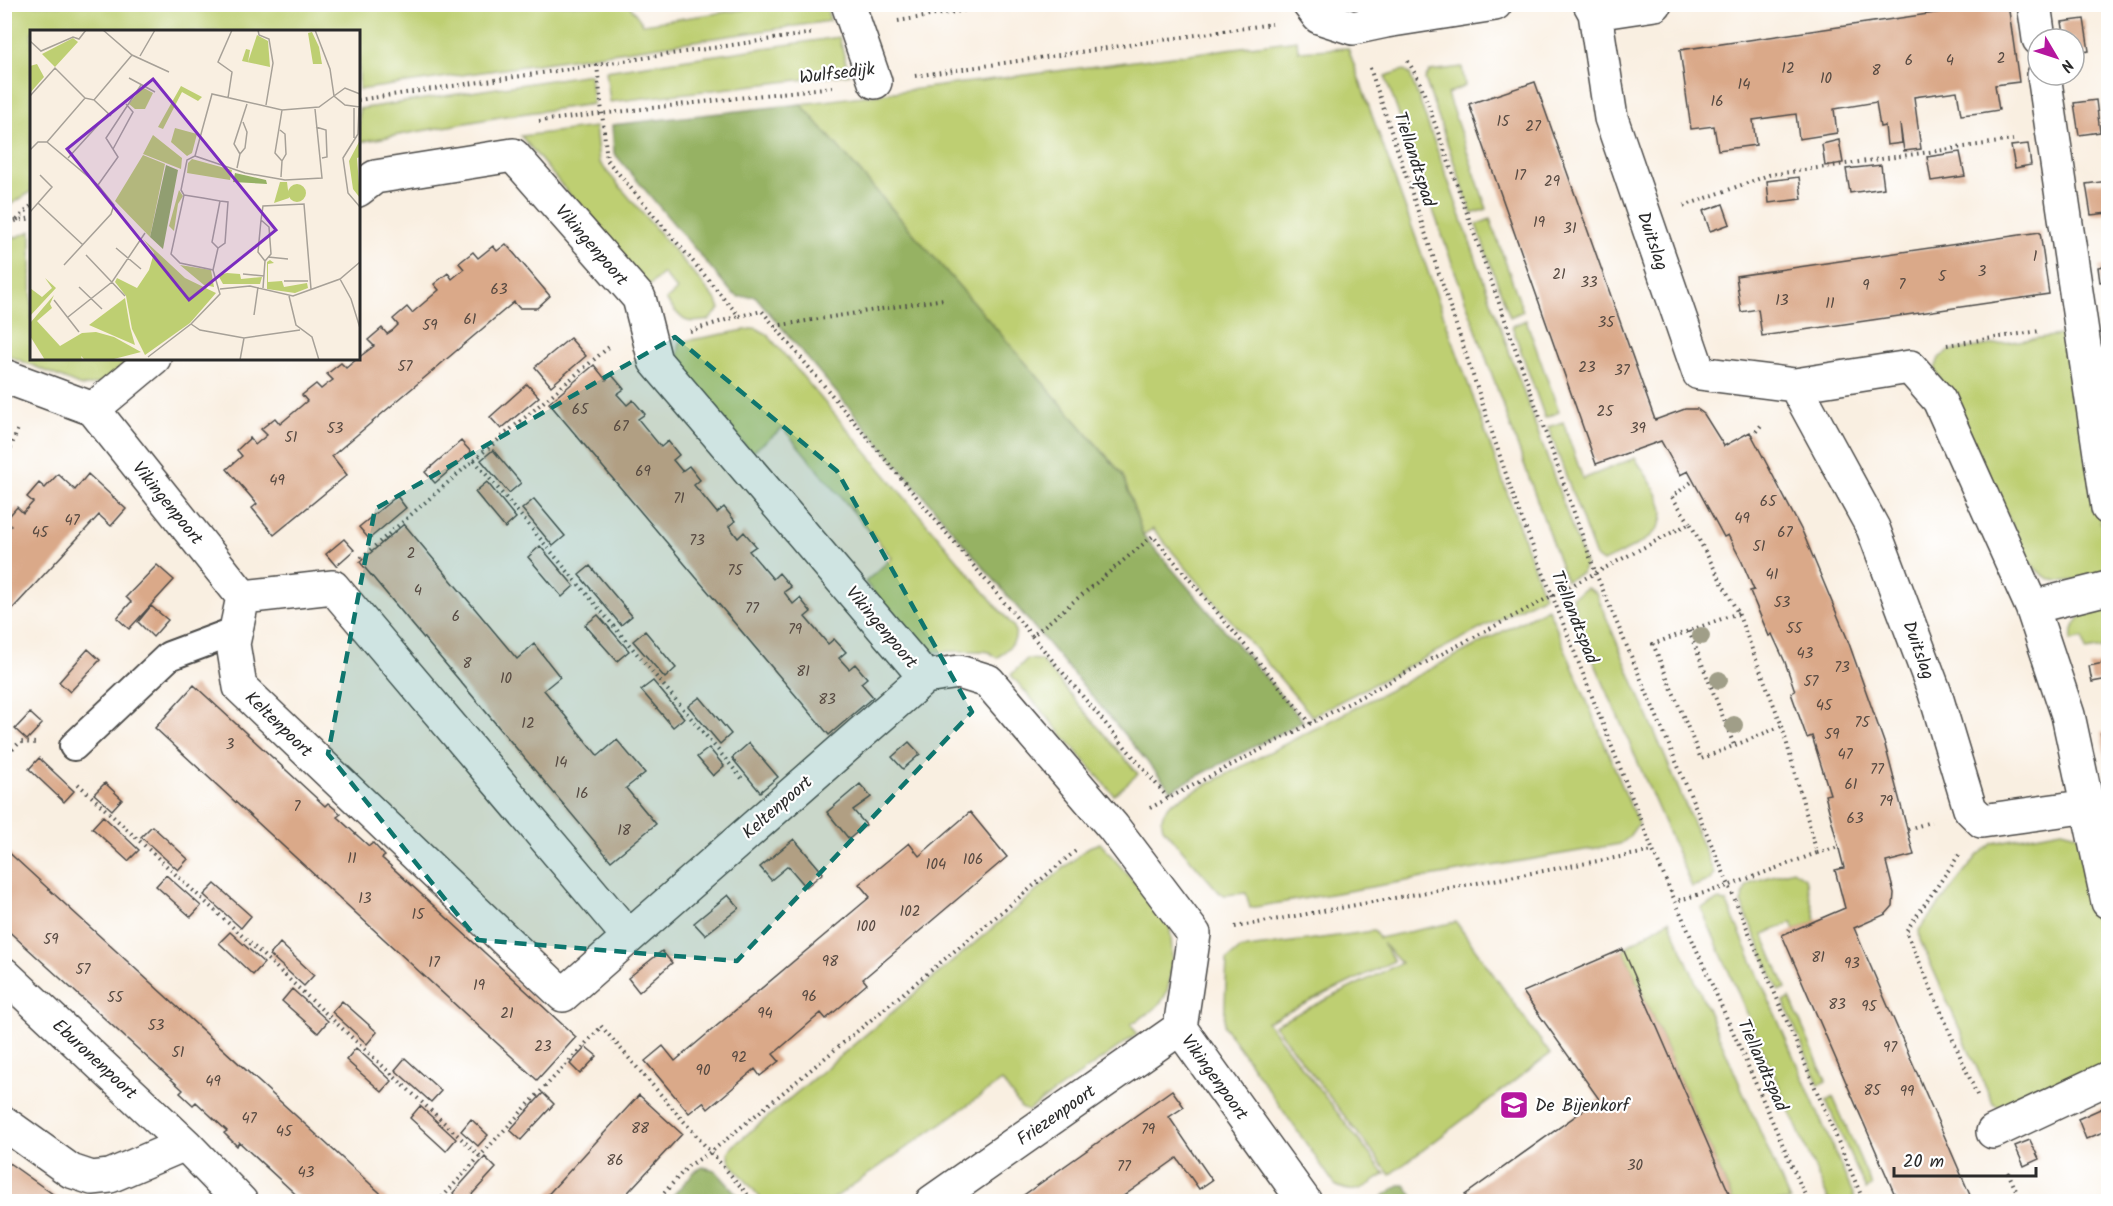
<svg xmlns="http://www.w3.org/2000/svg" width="2113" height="1206" viewBox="0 0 2113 1206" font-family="Kalam,sans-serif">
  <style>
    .green { fill: #becf72; stroke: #747d4e; stroke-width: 1.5 }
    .forest { fill: #96b264; stroke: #606e48; stroke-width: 1.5 }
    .building { fill: #daa989 }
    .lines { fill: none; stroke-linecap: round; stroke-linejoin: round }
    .lane-casing { stroke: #4a4846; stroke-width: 32 }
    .street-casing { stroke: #4a4846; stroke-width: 36 }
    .path { stroke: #4a4846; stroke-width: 4; stroke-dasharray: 1.5 4.5; stroke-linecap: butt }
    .lane { stroke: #fff; stroke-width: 28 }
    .street { stroke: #fff; stroke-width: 33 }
    .tree { fill: #a09e88 }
    .marked { fill: #0f766e; fill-opacity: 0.2; stroke: #0f766e; stroke-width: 4.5; stroke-dasharray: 12 8; stroke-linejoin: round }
    .labels { text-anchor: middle; stroke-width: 4.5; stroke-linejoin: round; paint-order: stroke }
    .number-label { font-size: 15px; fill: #574a42 }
    .street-label { font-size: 18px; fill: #2b2b2b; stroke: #fff }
    .poi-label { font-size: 18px; fill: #2b2b2b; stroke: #fff; text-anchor: start }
    .inset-road { fill: none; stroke: #a7a198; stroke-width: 1.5 }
    .view { fill: #7b2cbf; fill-opacity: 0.15; stroke: #7b2cbf; stroke-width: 3 }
    .inset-edge { fill: none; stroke: #2b2b2b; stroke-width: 3 }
  </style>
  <rect width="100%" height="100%" fill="#fff"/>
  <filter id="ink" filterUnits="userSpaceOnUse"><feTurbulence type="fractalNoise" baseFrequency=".0167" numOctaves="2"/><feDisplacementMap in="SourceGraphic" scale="12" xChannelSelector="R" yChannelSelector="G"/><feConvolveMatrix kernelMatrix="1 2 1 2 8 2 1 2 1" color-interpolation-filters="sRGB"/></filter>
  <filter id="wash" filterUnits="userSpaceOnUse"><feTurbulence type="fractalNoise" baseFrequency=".008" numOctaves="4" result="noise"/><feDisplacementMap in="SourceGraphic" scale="24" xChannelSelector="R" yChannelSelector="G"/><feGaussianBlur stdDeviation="1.35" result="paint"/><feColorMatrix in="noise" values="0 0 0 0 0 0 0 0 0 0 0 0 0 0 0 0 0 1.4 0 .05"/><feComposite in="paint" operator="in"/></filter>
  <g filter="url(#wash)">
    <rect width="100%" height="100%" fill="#f9efe1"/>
    <path class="green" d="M629,5L643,24L774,5H826L830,21L359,90L358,32H32L31,192L5,208V5Z
      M839,37L849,74L610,102L606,71Z
      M1297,40L1298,51L1348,48L1544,596L1312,716L1153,529L1143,535L1122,474L801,104Z
      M1462,67L1465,86L1447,94L1487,209L1472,214L1425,79L1430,71Z
      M1404,70L1410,74L1585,564L1582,573L1566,581L1385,76Z
      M590,74L593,104L505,116L359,142V109Z
      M595,127L599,162L717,301L720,309L709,320C682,325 683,320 666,300L677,290L663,273L647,288L521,136Z
      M1490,219L1523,311L1510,317L1476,225Z
      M31,231L32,358L134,359C116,373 106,386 81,386L5,354L4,242Z
      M1526,320L1559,412L1545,418L1512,326Z
      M756,328L767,334L1014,627C1020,642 1007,649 997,658L989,652L982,651L921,652L865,582L892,558L783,428L751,453L677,363L680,342Z
      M2060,335L2068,337L2091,456L2106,561L2103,573C2070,582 2049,591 2027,558L1983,463L1935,369L1939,358L1949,351Z
      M1563,422L1583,479L1635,458C1643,471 1659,492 1662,506C1670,537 1624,551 1603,562L1596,557L1548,427Z
      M1587,588L1596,593L1714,873L1710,880L1692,887L1583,636L1572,597Z
      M2108,607V647L2086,651L2083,638L2071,641C2073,616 2086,610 2108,607Z
      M1548,608L1638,824L1628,838L1620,844L1250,908L1246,893L1225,895L1220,893L1163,828C1160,817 1163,812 1171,803Z
      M1027,659L1041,660L1138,774L1114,795L1011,675Z
      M2062,830L2077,834L2087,849L2108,972V1064L2009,1108L2002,1109L1993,1104L1920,940L1919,930L1978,855L1993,843Z
      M1100,843L1168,920C1173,939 1175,985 1161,1002C1154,1011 1141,1018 1131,1024L1137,1034L1028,1111L1021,1108L1002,1081L830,1201H763L730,1162L728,1153L733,1146L1089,847Z
      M1793,870L1805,878L1816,921L1795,930L1792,922L1763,935L1786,988L1779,991L1741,903L1746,887L1752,882Z
      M1719,900L1727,903L1856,1201H1829L1701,908Z
      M1669,920L1790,1201H1733L1623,949Z
      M1456,922L1550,1054L1390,1175L1274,1025L1401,963L1382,943L1394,961L1267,1022L1385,1174C1366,1186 1358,1197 1335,1185L1224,1026L1227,960L1240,949L1374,931L1379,938Z
      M1790,998L1826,1081L1819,1085L1784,1002Z
      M1833,1097L1872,1186L1866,1190L1826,1101Z"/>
    <path class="forest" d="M801,104L1122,474L1143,535L1303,721L1171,790L755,296L739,297L732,293L614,153L612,125Z
      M703,1167L715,1170L743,1201H668L695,1171Z
      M1399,1185H1405L1416,1201H1386L1382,1197Z"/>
    <g id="blocks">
      <path class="building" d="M1997,4H2008L2019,82L1995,85L1999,110L1980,113L1961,115L1957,91L1914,97L1921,149L1904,151L1900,124L1902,143L1887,145L1885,126L1880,127L1876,102L1834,109L1837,133L1799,139L1796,114L1753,120L1756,145L1718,150L1714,126L1691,129L1680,50Z
        M2084,19L2089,51L2074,53V39H2065L2062,22Z
        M1535,82L1655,420L1685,409H1697L1704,414L1724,446L1750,432L1803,533L1847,638L1885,745L1914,855L1886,862L1894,893L1893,906L1886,914L1854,928L1973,1202H1898L1782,935L1845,908L1835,870L1844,868L1825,795L1830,794L1812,736L1807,738L1791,693L1795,691L1785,662L1772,634L1769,636L1750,591L1754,590L1742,562L1728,535L1724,537L1688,471L1680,475L1661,441L1596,464L1469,104Z
        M2096,100L2100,132L2079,135L2074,103Z
        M1839,140L1843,163L1825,166L1822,144Z
        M2028,144L2031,165L2015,168L2011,146Z
        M1960,152L1965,176L1931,181L1927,157Z
        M1881,165L1884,188L1850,193L1846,169Z
        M1799,177L1802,199L1769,203L1767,181Z
        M2108,181V213L2091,215L2086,184Z
        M1723,204L1730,224L1710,231L1703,211Z
        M2040,232L2049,294L1762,336L1758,309L1741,312L1736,276Z
        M506,244L550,296L537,308H519L514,302L332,456L347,475L274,535L252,508L257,504L227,469L242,456L237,450L250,438L255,445L267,435L261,429L275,418L280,424L307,401L302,395L316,384L321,389L326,385L333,380L327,374L341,363L346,368L358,358L374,346L368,340L382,328L387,334L393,330L398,325L393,319L407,307L412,313L439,290L434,284L448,273L452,279L464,269L459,263L473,252L478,258L493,246L497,251Z
        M2108,265V281L2100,282L2098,267Z
        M2103,302H2108V318L2106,319Z
        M570,338L586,356L551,386L535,367Z
        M594,365L606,380L612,375L624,389L617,394L627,405L633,400L645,414L638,419L661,447L668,441L679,455L673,460L682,471L689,466L700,480L694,485L717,513L724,507L735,521L729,526L738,538L744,532L756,546L749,551L773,579L779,573L791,587L784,592L793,604L800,598L811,612L805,617L828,644L834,639L846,652L839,658L849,669L855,664L867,678L861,683L873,697L829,735L549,403Z
        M527,384L539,397L501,429L490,417Z
        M461,441L471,452L435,483L425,472Z
        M493,450L521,483L509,493L481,460Z
        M58,474L75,490L88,474L126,509L111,526L99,515L4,618V532L11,526L5,521L17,507L23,513L33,502L27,497L39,483L45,488Z
        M487,482L516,518L505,528L475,492Z
        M397,496L406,508L369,539L359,527Z
        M534,499L565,536L553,546L522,509Z
        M404,524L517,659L534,644L560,677L544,690L598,756L617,740L645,773L626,788L656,824L611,861L360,562Z
        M344,539L354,550L336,566L326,554Z
        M540,546L574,586L562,597L528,557Z
        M157,565L174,580L129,629L117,618L131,602L126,597Z
        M590,566L632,616L621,625L579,575Z
        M151,606L168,620L153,637L138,622Z
        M598,615L629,651L617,661L585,625Z
        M645,631L676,668L665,678L633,641Z
        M88,649L100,660L70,692L59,682Z
        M2108,662V679L2092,682L2089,666Z
        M653,681L684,718L673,727L641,690Z
        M194,685L325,806L328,803L341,814L337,817L369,846L373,843L385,856L382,858L576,1037L537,1080L155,728Z
        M700,697L731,734L720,744L688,706Z
        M30,713L42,724L27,740L15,729Z
        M2108,731V764H2106L2101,733Z
        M909,742L920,754L903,769L892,757Z
        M749,743L778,777L760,792L732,758Z
        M709,748L724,766L713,776L697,757Z
        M39,758L74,791L64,802L29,769Z
        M105,783L122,799L112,810L94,794Z
        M860,784L871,797L853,810L866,825L849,839L827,812Z
        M970,812L1007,857L863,979L867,984L826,1019L821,1013L777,1051L773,1054L779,1061L760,1076L755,1069L708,1109L703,1102L689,1113L645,1061L663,1046L675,1061L870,897L859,884L892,857L909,843L919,856Z
        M103,816L139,850L128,861L92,828Z
        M152,826L188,859L178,870L141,837Z
        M794,839L823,873L806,887L788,866L771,880L760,867Z
        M4,848L91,928L390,1202H304L239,1142L237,1146L224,1133L227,1131L196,1102L193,1105L180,1093L183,1090L4,927Z
        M166,875L201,906L191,917L156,886Z
        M215,884L251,916L241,928L204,895Z
        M728,895L739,908L705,935L694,923Z
        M230,932L264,963L253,975L219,943Z
        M280,943L314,975L304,986L270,955Z
        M1623,949L1733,1202H1470L1465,1195L1599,1099L1523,992Z
        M662,951L672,963L639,992L628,978Z
        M292,989L328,1021L318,1033L282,1001Z
        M342,1001L377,1032L367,1044L332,1012Z
        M586,1047L597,1056L580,1074L570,1064Z
        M356,1048L392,1081L382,1092L346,1060Z
        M405,1058L441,1091L431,1102L395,1070Z
        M1172,1090L1184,1107L1169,1117L1212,1180L1199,1189L1177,1158L1115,1202H1014Z
        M543,1093L554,1104L521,1140L510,1130Z
        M639,1095L682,1134L619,1202H541Z
        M420,1106L456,1139L446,1151L410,1118Z
        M2107,1106L2108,1110V1130L2086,1139L2078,1119Z
        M471,1119L488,1135L478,1146L461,1131Z
        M2030,1140L2039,1159L2024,1166L2015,1146Z
        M485,1157L496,1168L465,1202H462L453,1193Z
        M4,1159L9,1163L64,1202H4Z"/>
    </g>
  </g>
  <g filter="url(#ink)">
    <use href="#blocks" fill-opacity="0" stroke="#4a4846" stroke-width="1.5"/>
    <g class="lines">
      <g class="lane-casing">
        <path id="lane" d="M74,746L169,656L236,631"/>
      </g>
      <g class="street-casing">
        <path id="street" d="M848,4L875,82
          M1309,4L1319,17L1353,28L1386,21L1495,4
          M1590,4L1595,13L1655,4
          M2034,4L2039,39
          M1595,13L1611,118L1699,373L1795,385L1910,367L1939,400L2032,607L2068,715L2108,902
          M2044,75L2108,508
          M358,190L375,177L513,155L639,298L655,361L925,677L959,672L988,681L1113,827L1194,934L1180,1028L1305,1202
          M4,376L93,409L154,358
          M1795,385L1873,528L1935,693L1970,809L1982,821L2089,806
          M93,409L243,597
          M2032,607L2108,588
          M629,937L333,587L243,597L233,644L240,687L563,995C684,889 804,783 925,677
          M4,974L185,1144L241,1202
          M4,1123L71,1171L92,1178L110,1176L185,1144
          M1993,1132L2108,1078
          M932,1202L1180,1028"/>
      </g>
      <path class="path" d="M898,21L1004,4
        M1408,61L1420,82L1596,574L1864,1202
        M597,65L607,160L739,316L762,311L1032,636
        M1370,68L1516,504L1653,851L1808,1202
        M915,76L1272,24
        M358,100L814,33
        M539,121L833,87
        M1684,206L1769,175L2013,140
        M17,220L32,205
        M4,226L16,221L32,218
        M775,326L944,299
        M690,331L739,316
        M1947,345L2040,331
        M1752,436L1763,423
        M474,460L609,347
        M4,465L19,426
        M1690,523L1672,497L1694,480
        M361,558L474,460L744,781
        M1738,613L1653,644L1701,759L1782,726
        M1689,631L1734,745
        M4,758L20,742L36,743
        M78,784L480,1156L602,1026
        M1168,798L1032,636L1153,536L1311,724
        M1150,808L1690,523L1738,613L1782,726L1817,853L1728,886L1676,901
        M1908,829L1931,822
        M1817,853L1839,847
        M1959,855L1906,931L1977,1095
        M1235,927L1653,851
        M601,1026L754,1202
        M2008,1172L2021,1202
        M438,1202L480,1156
        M656,1202L688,1166L711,1152L1078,849"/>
      <use href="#lane" class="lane"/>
      <use href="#street" class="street"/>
    </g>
    <g class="tree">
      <circle cx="1701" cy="636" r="9"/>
      <circle cx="1719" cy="680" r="9"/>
      <circle cx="1734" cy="725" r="9"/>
    </g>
  </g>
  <path class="marked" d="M675,337L837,471L972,712L737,961L478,940L328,754L375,509Z"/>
  <defs>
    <g id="school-square" transform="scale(1.5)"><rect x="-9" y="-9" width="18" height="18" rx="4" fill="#b5179e" stroke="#fff"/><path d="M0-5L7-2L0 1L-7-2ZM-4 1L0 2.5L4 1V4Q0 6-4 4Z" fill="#fff"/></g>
  </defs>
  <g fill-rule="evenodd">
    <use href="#school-square" x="1514" y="1105"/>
  </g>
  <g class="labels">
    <g class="number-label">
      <text x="2001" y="63">2</text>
      <text x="1909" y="65">6</text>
      <text x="1950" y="65">4</text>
      <text x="1788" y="73">12</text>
      <text x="1876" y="75">8</text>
      <text x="1826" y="83">10</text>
      <text x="1744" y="89">14</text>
      <text x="1717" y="106">16</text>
      <text x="1503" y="126">15</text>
      <text x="1533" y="131">27</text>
      <text x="1520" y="180">17</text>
      <text x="1552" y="186">29</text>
      <text x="1539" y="227">19</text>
      <text x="1570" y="233">31</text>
      <text x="2035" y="261">1</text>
      <text x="1982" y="276">3</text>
      <text x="1559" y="279">21</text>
      <text x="1942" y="281">5</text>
      <text x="1589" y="287">33</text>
      <text x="1902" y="289">7</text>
      <text x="1866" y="290">9</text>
      <text x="499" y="294">63</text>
      <text x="1782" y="305">13</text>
      <text x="1830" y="308">11</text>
      <text x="470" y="324">61</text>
      <text x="1606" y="327">35</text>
      <text x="430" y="330">59</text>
      <text x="405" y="371">57</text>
      <text x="1587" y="372">23</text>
      <text x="1622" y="375">37</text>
      <text x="580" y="414">65</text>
      <text x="1605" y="416">25</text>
      <text x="621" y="431">67</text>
      <text x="335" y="433">53</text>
      <text x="1638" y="433">39</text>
      <text x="291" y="442">51</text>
      <text x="643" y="476">69</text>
      <text x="277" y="485">49</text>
      <text x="679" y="503">71</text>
      <text x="1768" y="506">65</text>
      <text x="1742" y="523">49</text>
      <text x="72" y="525">47</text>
      <text x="40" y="537">45</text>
      <text x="1785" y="537">67</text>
      <text x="697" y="545">73</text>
      <text x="1759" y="551">51</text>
      <text x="411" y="558">2</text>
      <text x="735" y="575">75</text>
      <text x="1772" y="579">41</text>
      <text x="418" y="595">4</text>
      <text x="1782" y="607">53</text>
      <text x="752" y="613">77</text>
      <text x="456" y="621">6</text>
      <text x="1794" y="633">55</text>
      <text x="795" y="634">79</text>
      <text x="1805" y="658">43</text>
      <text x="467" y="668">8</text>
      <text x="1842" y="672">73</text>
      <text x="803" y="676">81</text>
      <text x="506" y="683">10</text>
      <text x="1811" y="686">57</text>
      <text x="827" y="704">83</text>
      <text x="1824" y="710">45</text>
      <text x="1862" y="727">75</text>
      <text x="528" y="728">12</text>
      <text x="1832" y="739">59</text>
      <text x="230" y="749">3</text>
      <text x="1845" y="759">47</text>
      <text x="561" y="767">14</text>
      <text x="1877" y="774">77</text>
      <text x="1851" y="789">61</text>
      <text x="582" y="798">16</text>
      <text x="1886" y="806">79</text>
      <text x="297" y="811">7</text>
      <text x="1855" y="823">63</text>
      <text x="624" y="835">18</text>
      <text x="352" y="863">11</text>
      <text x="973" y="864">106</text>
      <text x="936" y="869">104</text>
      <text x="365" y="903">13</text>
      <text x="910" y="916">102</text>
      <text x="418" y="919">15</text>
      <text x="866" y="931">100</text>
      <text x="51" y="944">59</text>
      <text x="1818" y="962">81</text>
      <text x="830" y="966">98</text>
      <text x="434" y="967">17</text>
      <text x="1852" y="968">93</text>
      <text x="83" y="974">57</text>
      <text x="479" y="990">19</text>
      <text x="809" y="1001">96</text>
      <text x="115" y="1002">55</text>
      <text x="1837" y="1009">83</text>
      <text x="1869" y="1011">95</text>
      <text x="507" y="1018">21</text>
      <text x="765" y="1018">94</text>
      <text x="156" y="1030">53</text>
      <text x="543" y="1051">23</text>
      <text x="1890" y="1052">97</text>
      <text x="178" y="1057">51</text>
      <text x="739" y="1062">92</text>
      <text x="703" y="1075">90</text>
      <text x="213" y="1086">49</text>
      <text x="1872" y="1095">85</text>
      <text x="1907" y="1096">99</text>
      <text x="249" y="1123">47</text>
      <text x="640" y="1133">88</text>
      <text x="1148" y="1134">79</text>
      <text x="284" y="1136">45</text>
      <text x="615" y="1165">86</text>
      <text x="1635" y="1170">30</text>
      <text x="1124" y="1171">77</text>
      <text x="306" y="1177">43</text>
    </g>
    <g class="street-label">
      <text transform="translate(837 73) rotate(-7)" y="6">Wulfsedijk</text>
      <text transform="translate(1415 159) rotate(72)" y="6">Tiellandtspad</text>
      <text transform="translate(1653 241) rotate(71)" y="6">Duitslag</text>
      <text transform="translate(592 245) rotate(49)" y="6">Vikingenpoort</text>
      <text transform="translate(168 503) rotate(51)" y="6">Vikingenpoort</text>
      <text transform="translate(1575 617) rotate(68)" y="6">Tiellandtspad</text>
      <text transform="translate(882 627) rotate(50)" y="6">Vikingenpoort</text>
      <text transform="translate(1919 650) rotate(70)" y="6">Duitslag</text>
      <text transform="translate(279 724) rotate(44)" y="6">Keltenpoort</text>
      <text transform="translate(777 807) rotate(-41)" y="6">Keltenpoort</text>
      <text transform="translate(95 1059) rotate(43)" y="6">Eburonenpoort</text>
      <text transform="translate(1763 1065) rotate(66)" y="6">Tiellandtspad</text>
      <text transform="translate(1215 1077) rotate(54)" y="6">Vikingenpoort</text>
      <text transform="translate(1056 1115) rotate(-35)" y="6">Friezenpoort</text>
    </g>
    <g class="poi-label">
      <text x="1535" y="1111">De Bijenkorf</text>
    </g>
  </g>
  <g transform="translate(30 30)">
    <rect width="330" height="330" fill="#f9efe1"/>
    <path d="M282,2L289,17L292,34H283L278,3ZM227,5L238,11L240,37L212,31L216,19L220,20L218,32ZM43,8L48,12L25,37L12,24ZM7,34L14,47L0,63V36ZM151,56L172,67L168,71L152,62L133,99L128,97ZM112,57L123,63L115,79H105L99,74ZM145,98L167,104L162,123L157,126L141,112ZM123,105L152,128L151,139L113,124ZM330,110V127L327,128L330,168L323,159L319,131ZM113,125L135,134L120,207L85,171ZM162,129L202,140L200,150L157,143L158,133ZM250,152H257L259,168L244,173ZM258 163a9 9 0 1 1 18 0a9 9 0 1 1-18 0ZM149,160L153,166L148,174L144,201L139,196ZM113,209L155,248L186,263L160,293L115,325L102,299L96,266L85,252L87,248L107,258L119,240L124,223ZM240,230L244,233L238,234V252L252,251L254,257L277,253L278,258L265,263L237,259V232ZM150,235L181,240L184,257L174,255ZM197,243L210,244L211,249L232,247L230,254H193L188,245ZM15,248L26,258L0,286V258L12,267L22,258ZM24,265L20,274L22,278L7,291L30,316L52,303L66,302L84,307L111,322L80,330H55L51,326L52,330H15L0,306L1,292ZM95,268L100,297L105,315L59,295Z" fill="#becf72"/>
    <path d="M136,135L148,140L133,219L120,207ZM205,143L236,150L237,154L203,152Z" fill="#96b264"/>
    <path class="inset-road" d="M73,0L102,25L139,42M228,0L229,5L239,9L243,33L236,75M0,11L11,21L43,7L49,9L56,0M110,26L125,0M99,48L125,62M330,64L315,58L304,66L315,75L330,77M0,66L25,38L55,68M198,68L202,42L188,32L202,0M64,70L81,86M324,78V108M329,78L328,104L313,128L318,163L330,177M286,97L296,100L297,127L292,128M250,100L255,104L256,124L252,131M17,112L68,155L84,175L81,184L34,235M83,119L103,82L96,74M0,120L8,112H17L55,68L64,70L102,25M210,124L215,118L217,102L213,92M165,126L215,143L255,150L292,148L285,79M38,128L78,84M207,138L210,124L204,114L217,74M251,147L252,131L245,123L252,80M68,155L88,127L76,108L111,55M154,165L173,168L190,171L198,172L195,213L188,218L182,212L190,171M8,173L53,215M0,182L22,157L10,145M231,190L239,197L241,224L235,231L228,222L231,190L233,176L274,174L281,259M86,218L111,239M56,225L95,266M238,227L258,229M183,240L188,218M213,244L234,246M310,249L321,269L330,298M254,251H278M49,257L72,279M233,258L235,231M190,259L220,256L263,266L310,249L330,232M259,266L266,295L282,307L289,330M24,270L49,302M224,285L228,257M38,287L82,252L115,203M161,294L170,300L214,308L270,300M118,327L161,294L190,264L183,240L150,233L141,224L154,165L151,160L157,130L165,126L182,64L252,80L289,77L304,66L300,39L285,0M210,330L214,308"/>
    <path class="view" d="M123,49L246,200L159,270L37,119Z"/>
    <rect width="330" height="330" class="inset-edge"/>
  </g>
  <rect width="2113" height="1206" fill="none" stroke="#fff" stroke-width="24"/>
  <g transform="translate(2056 57) rotate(129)"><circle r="28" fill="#ffffff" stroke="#aaaaaa" stroke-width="1.5"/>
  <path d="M0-4.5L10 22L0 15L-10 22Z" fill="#b5179e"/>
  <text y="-9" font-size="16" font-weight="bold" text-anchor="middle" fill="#2b2b2b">N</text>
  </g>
  <path d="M1894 1167v9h142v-9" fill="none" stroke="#2b2b2b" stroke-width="3"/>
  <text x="1903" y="1167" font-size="18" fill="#2b2b2b" stroke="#ffffff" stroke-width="4.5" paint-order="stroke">20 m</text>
</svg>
